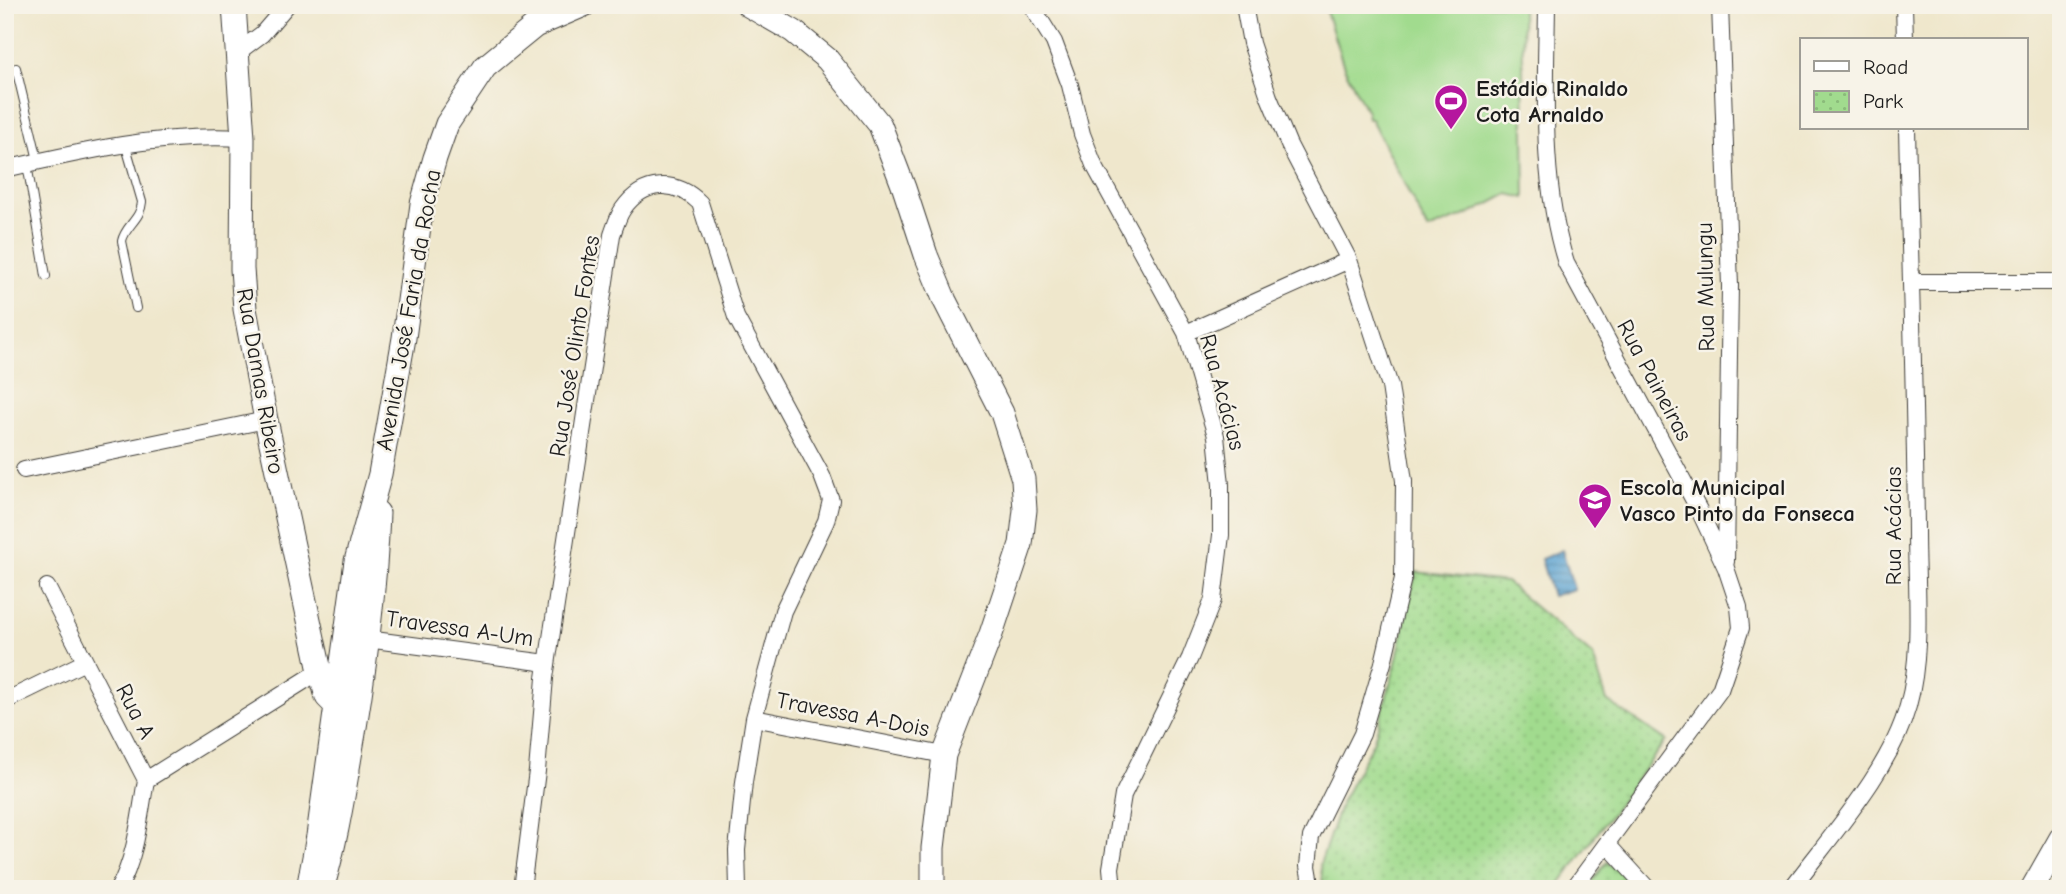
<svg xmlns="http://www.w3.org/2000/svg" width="2066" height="894" viewBox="0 0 2066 894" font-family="'Comic Neue',sans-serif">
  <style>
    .green { fill: #a1db8e; stroke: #5e7c55; stroke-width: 2 }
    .park { fill: url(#park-dots); stroke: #5e7c55; stroke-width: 2 }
    .water { fill: url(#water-rules); stroke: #3c6077; stroke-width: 2 }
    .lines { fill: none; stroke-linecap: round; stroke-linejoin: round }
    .lane-casing { stroke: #3c3a36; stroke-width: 10 }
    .street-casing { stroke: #3c3a36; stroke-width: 18 }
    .secondary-casing { stroke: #3c3a36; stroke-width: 25 }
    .lane { stroke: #fff; stroke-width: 8 }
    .street { stroke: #fff; stroke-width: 16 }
    .secondary { stroke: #fff; stroke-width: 23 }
    .labels { text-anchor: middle; stroke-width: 5; stroke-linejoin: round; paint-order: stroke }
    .poi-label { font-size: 23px; font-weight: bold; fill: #1c1c1c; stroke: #f7f3e8; text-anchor: start }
    .street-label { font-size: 23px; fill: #1c1c1c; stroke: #f7f3e8 }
  </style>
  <defs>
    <pattern id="park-dots" width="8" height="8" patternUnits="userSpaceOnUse" patternTransform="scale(1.75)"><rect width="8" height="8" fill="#a1db8e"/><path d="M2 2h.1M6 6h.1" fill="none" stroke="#8abb7a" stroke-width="1.8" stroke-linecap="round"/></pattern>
    <pattern id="water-rules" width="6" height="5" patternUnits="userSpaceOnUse" patternTransform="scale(1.75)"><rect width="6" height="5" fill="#5ba3d2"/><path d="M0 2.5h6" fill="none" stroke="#4a84aa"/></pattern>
  </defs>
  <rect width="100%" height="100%" fill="#f7f3e8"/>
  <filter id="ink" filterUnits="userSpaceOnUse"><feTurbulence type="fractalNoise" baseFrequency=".0143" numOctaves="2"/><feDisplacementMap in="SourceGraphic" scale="14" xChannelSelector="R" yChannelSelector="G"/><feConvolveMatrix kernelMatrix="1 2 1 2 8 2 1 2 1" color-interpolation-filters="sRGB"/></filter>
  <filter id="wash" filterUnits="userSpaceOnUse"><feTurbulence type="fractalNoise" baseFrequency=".00686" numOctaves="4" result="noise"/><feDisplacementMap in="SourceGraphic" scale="28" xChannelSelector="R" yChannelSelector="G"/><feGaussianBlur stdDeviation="1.57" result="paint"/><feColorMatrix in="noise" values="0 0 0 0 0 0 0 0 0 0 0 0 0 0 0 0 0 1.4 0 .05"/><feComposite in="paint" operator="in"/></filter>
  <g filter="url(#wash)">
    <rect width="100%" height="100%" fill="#efe7cc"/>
    <path class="green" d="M1324,5H1522L1525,198L1508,194L1476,211L1428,230L1371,119H1368L1367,112L1344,67Z"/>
    <path class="park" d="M1416,572L1506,582L1593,656L1607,701L1666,740L1556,889H1324L1320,864L1341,803L1374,740L1395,667Z
      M1607,862L1626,878L1635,889H1586Z"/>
    <path class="water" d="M1562,550L1574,589L1552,596L1541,559Z"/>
  </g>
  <g filter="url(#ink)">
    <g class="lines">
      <g class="lane-casing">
        <path id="lane" d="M16,68L38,160
          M125,143L142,202C141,219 125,226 122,241L136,308
          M27,164L46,276"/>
      </g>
      <g class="street-casing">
        <path id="street" d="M1031,5L1054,42L1070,85L1082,134L1094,165L1186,333L1216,436L1221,485V535L1213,600L1190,658L1123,795L1111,868L1113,889
          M1244,5L1251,43L1269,97L1289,145L1349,260L1390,386L1404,481L1403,578L1383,663L1362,734L1311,837L1308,866L1312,889
          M1547,5C1546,91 1540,181 1566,263L1699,510L1726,568L1739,607L1741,628L1720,690L1573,889
          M1720,5L1730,286L1726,562
          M1904,5L1905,40
          M238,52L262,34L287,5
          M5,169C83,151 162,133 243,138
          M1911,282H2061
          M1186,333L1349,260
          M24,470L266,420
          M47,587L146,780
          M367,639L547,663
          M5,701L85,662
          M754,718L944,755
          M1607,844L1648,889
          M118,889C136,859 140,814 146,780L320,671
          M522,889L537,771L545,678L612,235C615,227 618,216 623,209C643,180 676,179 700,203L736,317L822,476L831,500L826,521L783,611L754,718L744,782L737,850L738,889
          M1791,889C1831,835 1890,771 1908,706C1923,652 1916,588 1916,532C1915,397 1910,262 1907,128"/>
      </g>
      <g class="secondary-casing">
        <path id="secondary" d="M234,5L243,138L242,269L245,309L266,420L320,671L327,697L344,714L347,723L348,771
          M748,5L793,31L827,59L880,125L904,188L926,255L945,301L1002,413L1023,479L1025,510L1021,544L991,634L944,755L933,848V889
          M308,889L318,836L356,561L380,474L404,338L422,204L435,158L447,124L485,67L535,26L584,5
          M322,889C334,849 341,809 348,768C363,684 375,598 378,513
          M2032,889L2061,838"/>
      </g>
      <use href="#lane" class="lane"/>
      <use href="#street" class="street"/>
      <use href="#secondary" class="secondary"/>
    </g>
  </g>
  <defs>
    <g id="stadium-pin" transform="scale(1.75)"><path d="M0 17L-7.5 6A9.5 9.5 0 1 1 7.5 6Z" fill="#b5179e" stroke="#f7f3e8"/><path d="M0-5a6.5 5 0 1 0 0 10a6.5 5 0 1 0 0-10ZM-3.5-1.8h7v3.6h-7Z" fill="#fff"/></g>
    <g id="school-pin" transform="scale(1.75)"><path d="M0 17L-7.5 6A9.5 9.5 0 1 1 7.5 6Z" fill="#b5179e" stroke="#f7f3e8"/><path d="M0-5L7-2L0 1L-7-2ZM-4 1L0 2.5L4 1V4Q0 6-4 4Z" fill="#fff"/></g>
  </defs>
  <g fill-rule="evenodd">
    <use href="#stadium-pin" x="1451" y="101"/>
    <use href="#school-pin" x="1595" y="500"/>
  </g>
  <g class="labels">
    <g class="poi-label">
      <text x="1476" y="96">Estádio Rinaldo<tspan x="1476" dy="26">Cota Arnaldo</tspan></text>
      <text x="1620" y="495">Escola Municipal<tspan x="1620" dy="26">Vasco Pinto da Fonseca</tspan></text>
    </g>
    <g class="street-label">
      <text transform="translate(1705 287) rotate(-91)" y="8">Rua Mulungu</text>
      <text transform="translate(408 310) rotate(-80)" y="8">Avenida José Faria da Rocha</text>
      <text transform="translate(574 346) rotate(-81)" y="8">Rua José Olinto Fontes</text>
      <text transform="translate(1655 380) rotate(62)" y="8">Rua Paineiras</text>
      <text transform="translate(261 381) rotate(80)" y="8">Rua Damas Ribeiro</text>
      <text transform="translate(1223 392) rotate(75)" y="8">Rua Acácias</text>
      <text transform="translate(1893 526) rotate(-90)" y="8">Rua Acácias</text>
      <text transform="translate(460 628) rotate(8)" y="8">Travessa A-Um</text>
      <text transform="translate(136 711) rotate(63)" y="8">Rua A</text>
      <text transform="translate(853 714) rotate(11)" y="8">Travessa A-Dois</text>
    </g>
  </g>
  <rect width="2066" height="894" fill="none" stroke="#f7f3e8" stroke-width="28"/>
  <rect x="1800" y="38" width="228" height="91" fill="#f7f3e8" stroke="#9f9d96" stroke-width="2"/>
  <rect x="1814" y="61" width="35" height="10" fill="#ffffff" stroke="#9f9d96" stroke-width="2"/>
  <text x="1863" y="74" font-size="21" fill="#1c1c1c">Road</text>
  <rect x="1814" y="91" width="35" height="21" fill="url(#park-dots)" stroke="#9f9d96" stroke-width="2"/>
  <text x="1863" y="108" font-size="21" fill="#1c1c1c">Park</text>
</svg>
